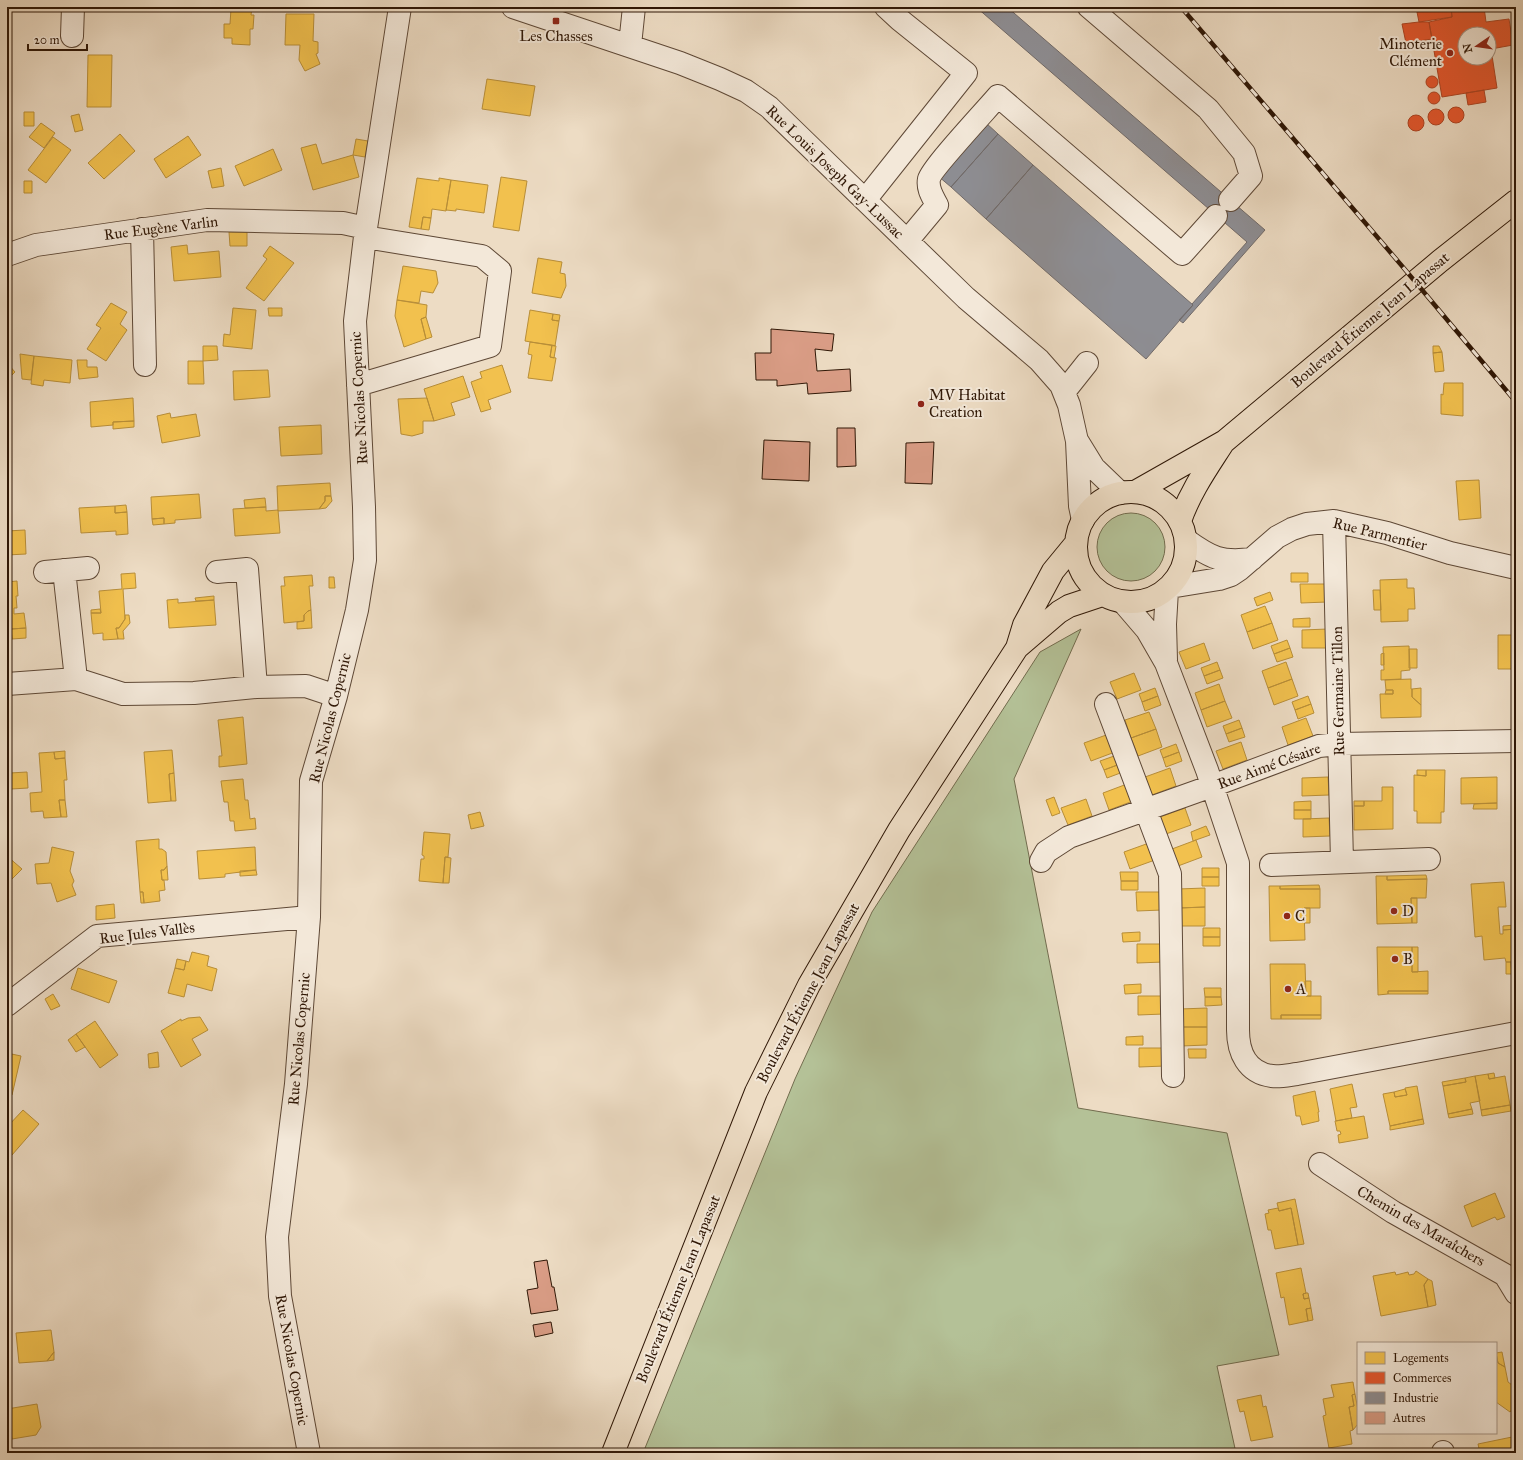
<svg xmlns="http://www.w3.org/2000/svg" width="1523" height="1460" viewBox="0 0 1523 1460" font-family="'IM FELL Great Primer',serif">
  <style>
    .green { fill: #b4c197; stroke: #726c4e }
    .homes { fill: #f2c14e; stroke: #b88e38 }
    .shops { fill: #e4572e; stroke: #ae4422; fill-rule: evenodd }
    .industry { fill: #8d8d92; stroke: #716a68 }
    .building { fill: #da9d86; stroke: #2f1706 }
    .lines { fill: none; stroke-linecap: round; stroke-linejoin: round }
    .minor-casing { stroke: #5e4836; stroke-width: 24 }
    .major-casing { stroke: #2f1706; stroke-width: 24 }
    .minor { stroke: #f3e8d9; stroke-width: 22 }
    .major { stroke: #eddcc4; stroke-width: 22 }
    .rail-casing { stroke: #2f1706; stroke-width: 4.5 }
    .rail { stroke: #f3e8d9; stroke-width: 3; stroke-dasharray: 9; stroke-linecap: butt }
    .poi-dot { fill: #8f2418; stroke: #f3e8d9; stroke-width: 1.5 }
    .labels { text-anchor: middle; stroke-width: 4; stroke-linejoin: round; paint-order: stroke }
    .poi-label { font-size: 15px; fill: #2f1706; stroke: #f3e8d9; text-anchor: start }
    .street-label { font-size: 15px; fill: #2f1706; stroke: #f3e8d9 }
  </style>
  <rect width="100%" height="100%" fill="#eddcc4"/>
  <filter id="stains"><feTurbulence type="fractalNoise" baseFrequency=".005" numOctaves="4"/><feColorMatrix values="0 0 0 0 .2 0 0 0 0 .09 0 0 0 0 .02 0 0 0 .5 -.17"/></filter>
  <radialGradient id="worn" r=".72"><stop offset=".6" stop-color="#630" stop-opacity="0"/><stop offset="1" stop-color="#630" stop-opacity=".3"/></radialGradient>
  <path class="green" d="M1097 547a34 34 0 1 1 68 0a34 34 0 1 1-68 0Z
    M1081,629L1014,779L1078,1108L1227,1133L1279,1355L1217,1366L1236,1453H643L795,1079L872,912L1040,652Z"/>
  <path class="homes" d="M129,7H152V9L129,8Z
    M225,7H252L251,15H254L253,29H250V45L232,44V38H224V24H230L231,9H225Z
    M286,14H314L313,41L318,42V53L316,54L320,64L305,71L299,60L300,45H285Z
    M88,55H112L111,107H87Z
    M487,79L535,86L530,116L482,109Z
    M24,112H34V126H24Z
    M79,114L83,130L75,132L71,116Z
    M41,123L55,133L44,148L29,137Z
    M120,134L135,151L104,179L88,163Z
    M188,136L201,155L166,178L154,159Z
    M53,137L71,150L46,183L28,170Z
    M356,139L368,141L365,157L353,155Z
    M316,144L322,164L353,155L359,177L313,190L301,148Z
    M273,149L282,170L244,186L235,166Z
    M221,168L224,186L212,188L208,171Z
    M501,177L527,181L519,231L493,227Z
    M417,178L439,181V178L451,180L446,211L432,209L431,218L423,217L421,229L409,227Z
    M451,180L488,185L484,213L456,209V211L446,210Z
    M24,181H32V193H24Z
    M423,217L431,218L429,230L421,229Z
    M229,232H247V246H230Z
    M187,245L188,254L219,251L221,277L174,281L171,247Z
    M270,246L294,263L264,301L246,288L267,259L263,256Z
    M538,258L562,262L560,273L565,274L566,286L561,298L532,293Z
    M403,266L436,271L438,283L433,293L421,291L419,303L397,300Z
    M397,300L427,305L426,317L421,319L426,339L404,347L395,316Z
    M111,303L127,312L120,324L127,330L106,361L87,349L101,328L96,325Z
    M233,308L256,310L252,349L223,346L224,334L230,335Z
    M268,308H282V316H269Z
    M530,310L553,314L552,320L559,321L555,346L525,341Z
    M553,314L560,315L559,321L552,320Z
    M426,317L432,337L426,339L421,319Z
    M530,342L552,345L550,357L556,358L552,381L528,378L532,355L528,354Z
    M552,345L556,346L554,358L550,357Z
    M203,346H217L218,360L203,361Z
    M1433,346H1439L1442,352L1433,353Z
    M1442,352L1444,371L1435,372L1433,353Z
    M20,354L34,356L31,380L22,379Z
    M34,356L72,360L70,383L44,380L43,386L31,384Z
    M77,360H87V367H97L98,377L79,379Z
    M188,361H203L204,384H188Z
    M7,363L15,372L7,380Z
    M502,365L511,392L488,400L491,409L481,412L471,382L482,378L480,372Z
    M268,370L270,397L234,400L233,371Z
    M463,376L470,397L451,403L455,415L434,421L424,389Z
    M1444,383H1463V416L1441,414V394L1443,395Z
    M133,398L134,421L113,422V425L91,427L90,402Z
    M427,398L434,421H423V433L412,436L401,434L398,399Z
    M170,413L171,418L196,414L200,436L162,443L157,416Z
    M134,421V427L113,429V422Z
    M321,425L322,454L281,456L279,427Z
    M1479,480L1481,518L1459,520L1456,481Z
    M330,483L331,496H325V501L319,509L278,511L277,486Z
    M199,494L201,518L175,520V523L164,524V518L152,519L151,497Z
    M325,496H331L332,501L326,508L319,509L325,501Z
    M265,498L266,507L245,508L244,500Z
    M126,505L127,512L115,513V506Z
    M115,506V513L127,512L128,534L116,535V531L81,533L79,508Z
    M266,507V511L278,510L280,533L235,536L233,509Z
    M164,518V524L153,525L152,519Z
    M25,530L26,554L7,555V531Z
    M135,573L136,588L123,589L125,619L119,628H116L118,639L103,640V633L93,634L91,613H101L99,591L122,589L121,574Z
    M1291,573H1308V582H1291Z
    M312,575L313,586H309L311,610L308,611L304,615V621L284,623L281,586H285L284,577Z
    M329,577H334L335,588H329Z
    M1407,579V588H1414L1415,609H1408V621L1381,622L1380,580Z
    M17,581L18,596H16L17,608H14V614L24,613L26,628L11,629L12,639L7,640V582Z
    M1300,584H1326L1327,602L1301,603Z
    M1373,590H1380L1381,610H1374Z
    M1270,592L1273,600L1257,606L1254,598Z
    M214,596V600L196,601L195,598Z
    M178,599V603L214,600L216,625L169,628L167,600Z
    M1265,606L1272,623L1247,632L1241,615Z
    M100,609L101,613H91V610Z
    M311,610L312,628L297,629V622L304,621V615L308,611Z
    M125,615H129L130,623L123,631L124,639H118L116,628H119L125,619Z
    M1310,618V627H1293V619Z
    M1272,623L1278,640L1253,649L1247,632Z
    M26,628V638L12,639L11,629Z
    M1328,629V648H1302V630Z
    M1498,635H1516V669H1498Z
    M1287,640L1290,648L1274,654L1271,646Z
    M1204,643L1210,660L1186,669L1179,652Z
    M1409,646L1410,670L1401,671V679L1381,680V670H1384L1383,647Z
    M1290,648L1293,657L1277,662L1274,654Z
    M1409,649H1417V668H1409Z
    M1384,653V665H1381V654Z
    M1217,662L1220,670L1204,676L1201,668Z
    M1286,662L1292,679L1268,688L1262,671Z
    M1220,670L1223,678L1207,684L1204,676Z
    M1134,673L1141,690L1117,699L1110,682Z
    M1292,679L1298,696L1274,705L1268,688Z
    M1411,679V689H1412V697L1421,705V717L1381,718L1380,694H1393V690H1386L1385,680Z
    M1219,684L1225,701L1201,710L1195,693Z
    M1155,688L1158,696L1142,702L1139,694Z
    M1421,688V705L1412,697V689Z
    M1386,690H1393V694H1385Z
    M1158,696L1161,705L1145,711L1142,702Z
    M1308,696L1311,704L1295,710L1292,702Z
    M1225,701L1232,718L1207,727L1201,710Z
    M1311,704L1314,713L1298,719L1295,710Z
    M1149,712L1156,729L1131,738L1125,720Z
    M243,717L247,764L219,767V756H222L218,720Z
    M1306,718L1313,736L1288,745L1282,727Z
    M1239,720L1242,728L1226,734L1223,726Z
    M1242,728L1245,737L1229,742L1226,734Z
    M1156,729L1162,747L1138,756L1131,738Z
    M1109,734L1115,752L1091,761L1084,743Z
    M1241,742L1247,760L1223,769L1216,751Z
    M1176,744L1179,752L1163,758L1160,750Z
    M172,750L174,773L169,774L171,801L148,803L144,752Z
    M65,751V758L55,759L54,752Z
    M54,752L55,759L65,758L67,780H64L65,800H59L61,817L44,818L43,811L31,812L30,793L42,792L39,753Z
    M1179,752L1182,761L1166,767L1163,758Z
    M1117,755L1120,764L1104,770L1100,761Z
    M1120,764L1123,772L1107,778L1104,770Z
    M1170,768L1176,786L1152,795L1145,777Z
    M1417,770H1426V776L1417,775Z
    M1426,770H1445L1444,812H1441V823H1417V811H1414V775L1426,776Z
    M27,772L28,788L11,789L10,773Z
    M7,773H10L11,797L7,798Z
    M174,773L176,801H171L169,774Z
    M1328,777L1329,795L1302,796V778Z
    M1497,777V803L1461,804V778Z
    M243,779L245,800H248L250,819L255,818L256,829L235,831L234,821H230L228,802H224L221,781Z
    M1127,784L1133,801L1109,810L1103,793Z
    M1382,787H1393V829L1354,830V806H1364V801H1382Z
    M1054,797L1060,813L1052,816L1046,800Z
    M1086,799L1092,816L1068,825L1061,808Z
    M59,800H65L67,817H61Z
    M1311,801V810H1294V802Z
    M1354,801H1364V806H1354Z
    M1497,803V809H1473L1474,804Z
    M1185,808L1191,825L1166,834L1160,817Z
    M1294,810H1311V819H1294Z
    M480,812L484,826L471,829L468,815Z
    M1329,818L1330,836L1303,837V819Z
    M1206,826L1210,835L1193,841L1191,832Z
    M424,832L450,834L448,857H445L443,883L419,881L421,859H424V856L422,855Z
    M159,839V849H162L166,852L167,866L164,870H161L162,880H164L165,890L159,891L160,901L144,903L143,892H140L136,841Z
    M1196,840L1202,857L1178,866L1172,849Z
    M1149,843L1155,860L1130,869L1124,852Z
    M52,847L74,852L70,871L74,881L72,885L76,895L57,902L51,883L37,884L35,864L49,863Z
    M255,847L256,870L225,874V877L199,879L197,851Z
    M7,856L22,869L8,883L9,900H7Z
    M445,857L451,858L449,883H443Z
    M167,866L168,880H162L161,870H164Z
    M1202,868H1219V877H1202Z
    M256,870L257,875L240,876V871Z
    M1120,872H1138V881H1121Z
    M1426,875L1427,879L1387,880V876Z
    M1376,876H1387V880L1427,879L1426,898H1411L1412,923L1377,924Z
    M1202,877H1219V886H1202Z
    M1121,881H1138V890H1121Z
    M1504,882L1506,907H1498L1500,934H1503V930L1516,929V995H1513L1511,962H1506L1505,958L1484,960L1482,936L1475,937L1471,884Z
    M1319,885L1320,889H1280V886Z
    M1269,886H1280V889H1320V908H1304L1305,940L1270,941Z
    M1205,888V907L1179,908L1178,889Z
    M140,892H143L144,903H141Z
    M1136,892H1162V910L1137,911Z
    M1411,898H1417V923H1412Z
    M7,900H9L10,910H7Z
    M114,904L115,918L96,920V906Z
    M1205,907V926H1179V908Z
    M1304,908H1310V923H1305Z
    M1515,925L1516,929L1503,930V926Z
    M1203,928H1220V937H1203Z
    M1140,932V941L1123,942L1122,933Z
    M1203,937H1220V946H1203Z
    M1137,944H1163L1164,962L1137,963Z
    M1377,947H1412V972L1428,971V991H1388V994L1378,995Z
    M1412,947H1418V972H1412Z
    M192,952L209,956L207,966L217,969L212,991L187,984L184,997L168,993L175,968L184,970L186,961L189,962Z
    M177,959L186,961L184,970L175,968Z
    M1506,962H1511L1512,974H1506Z
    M1270,964H1305L1306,996H1321V1015H1281V1019H1271Z
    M78,968L117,981L109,1003L71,989Z
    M1305,981H1311V996H1306Z
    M1141,984V993L1125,994L1124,985Z
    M1204,988H1221V997H1205Z
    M1388,991H1428V994H1388Z
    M53,994L60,1006L51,1010L45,999Z
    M1138,996H1164V1014L1138,1015Z
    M1205,997H1221L1222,1005L1205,1006Z
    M1207,1008V1027H1181L1180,1009Z
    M1281,1015H1321V1019H1281Z
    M200,1017L208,1030L192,1039L201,1055L181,1067L161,1031L181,1019V1021L188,1018Z
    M95,1021L118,1055L100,1068L76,1034Z
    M1181,1027H1207V1045L1181,1046Z
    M76,1034L85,1047L76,1052L68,1040Z
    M1143,1036V1045H1126V1037Z
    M1139,1048H1165V1066L1139,1067Z
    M1188,1049H1206V1058H1189Z
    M158,1052L159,1067L149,1068L148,1054Z
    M7,1053L21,1056L12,1095H7Z
    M1494,1073L1495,1078L1489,1079L1488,1074Z
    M1488,1074L1489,1079L1505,1076L1510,1105L1481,1110L1475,1076Z
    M1475,1076L1480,1101L1470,1103L1472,1109L1448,1114L1443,1086L1466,1082L1465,1078Z
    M1465,1078L1466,1082L1443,1086L1442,1082Z
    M1352,1084L1357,1107L1350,1108L1352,1118L1336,1121L1330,1089Z
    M1417,1086L1423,1119L1390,1126L1383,1094L1394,1092L1395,1097L1407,1095L1405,1088Z
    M1405,1089L1407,1095L1395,1097L1394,1092Z
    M1315,1091L1319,1112H1318L1319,1121L1302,1125L1300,1116H1296L1293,1096Z
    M1510,1105L1511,1111L1482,1116L1481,1110Z
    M1472,1109L1473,1114L1449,1118L1448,1114Z
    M23,1110L39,1124L12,1155L7,1151V1127Z
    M1364,1116L1368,1138L1339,1143L1338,1135L1341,1134L1340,1131H1337L1335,1121Z
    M1423,1119L1424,1124L1390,1130V1126Z
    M1495,1193L1505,1217L1497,1220L1495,1217L1472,1227L1464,1206Z
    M1295,1199L1304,1244L1298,1245L1291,1208L1279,1211L1277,1203Z
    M1278,1208L1279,1211L1291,1208L1298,1245L1275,1249L1271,1230H1268L1265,1214L1269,1213L1268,1210Z
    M1301,1268L1306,1293L1303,1294L1304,1299L1309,1298L1311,1308L1306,1309L1308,1321L1289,1325L1284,1297L1281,1298L1276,1273Z
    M1416,1271L1428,1279L1424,1285L1428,1307L1381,1316L1373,1276L1395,1272L1396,1275L1408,1272L1409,1275L1414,1274Z
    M1428,1279L1432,1281L1436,1305L1428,1307L1424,1285Z
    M1306,1293H1308L1309,1298L1304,1299L1303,1294Z
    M1311,1308L1313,1320L1308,1321L1306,1309Z
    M51,1330L54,1352L47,1361L19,1363L16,1333Z
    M54,1352V1360L47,1361Z
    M1502,1352L1505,1367L1498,1363L1496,1353Z
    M1496,1353L1498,1363L1505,1367L1508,1382L1516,1388V1404L1510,1412L1496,1402Z
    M1353,1382L1355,1394L1352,1395L1354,1406L1349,1407L1353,1430L1350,1431L1352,1444L1329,1448L1323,1416L1326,1415L1323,1399L1334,1397L1331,1385Z
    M1355,1394L1358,1410V1424L1353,1430L1349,1407L1354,1406L1352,1395Z
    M1261,1395L1263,1407L1266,1406L1273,1437L1251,1441L1244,1411L1240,1412L1237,1400Z
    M37,1404L41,1427L36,1435L12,1439L7,1409Z
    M1512,1437L1516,1453H1480L1478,1444Z"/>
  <path class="shops" d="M1416,7H1451L1452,17L1419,22Z
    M1451,7H1484L1486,22L1509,19L1513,45L1491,49L1497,88L1442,97L1429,22L1452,17ZM1465,34H1489V58H1465Z
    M1419,22H1429L1432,39L1406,43L1402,24Z
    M1426 82a6 6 0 1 1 12 0a6 6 0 1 1-12 0Z
    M1484,90L1486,102L1468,105L1466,93Z
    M1428 98a6 6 0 1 1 12 0a6 6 0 1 1-12 0Z
    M1448 115a8 8 0 1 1 16 0a8 8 0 1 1-16 0Z
    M1428 117a8 8 0 1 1 16 0a8 8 0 1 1-16 0Z
    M1408 123a8 8 0 1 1 16 0a8 8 0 1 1-16 0Z"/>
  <path class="industry" d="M976,7H1007L1265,230L1183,323L1179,320L1193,305L1192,304L1247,242Z
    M985,122L998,134L951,187L938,176Z
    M998,134L1033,165L986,219L951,187Z
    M1033,165L1193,305L1146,359L986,219Z"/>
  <path class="building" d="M771,329L834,334L832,351L815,349L817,371L850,369L851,391L808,394L807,383L777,386V380H756L755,353H771Z
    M837,428H855L856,466L837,467Z
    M764,440L810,442L809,481L762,479Z
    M934,442L932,484L905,483L906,443Z
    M547,1260L552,1287H554L558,1310L531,1314L527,1290L538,1288L534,1262Z
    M551,1322L553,1333L535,1337L533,1325Z"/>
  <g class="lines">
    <g class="minor-casing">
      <path id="minor" d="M513,7L680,63L720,79L746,91L769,107L966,298L1039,360L1061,385L1069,405L1077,441L1080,506L1083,520
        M1089,7L1208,109L1244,153L1251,176L1230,200
        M72,36L73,7
        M630,45L634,7
        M865,200L966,73L900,20L886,7
        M142,229L145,365
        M907,241L937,205C933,197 927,189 929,179C931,169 987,109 998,96L1182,254L1216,216
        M7,255L36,245L207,220L343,223L366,228
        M358,385L490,346L500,271L482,256L365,237
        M1064,392L1087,363
        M1078,442L1094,468L1120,493
        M1334,521L1342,862
        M1186,540C1211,558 1221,563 1252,559
        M64,570L76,679
        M45,572L88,568
        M217,572L247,569L256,687
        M1170,587L1219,579L1231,575L1240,569L1277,537L1292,529L1307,524L1334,521L1387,533L1450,553L1516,568
        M1123,602L1147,630L1166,663L1207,770L1238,863V1030C1238,1052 1247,1073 1272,1076C1280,1077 1289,1075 1297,1074L1516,1033
        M1166,660L1165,624L1167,590
        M7,684L76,679L123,694L194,693L256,687L306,686L336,696
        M1106,704L1170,874L1173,1076
        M1041,861L1046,852L1069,837L1212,786L1319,746L1339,744L1516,741
        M1271,865L1429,859
        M7,1005L97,936L309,917
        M1320,1164L1393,1212L1505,1275L1516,1293
        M1443,1452V1453
        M309,1453L280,1296L277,1237L296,1084L309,917L311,781L336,696L357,610L365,560L364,507L355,321L366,228L400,7"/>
    </g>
    <g class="major-casing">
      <path id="major" d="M1076 547a55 55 0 1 1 110 0a55 55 0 1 1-110 0Z
        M1135,492L1225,441L1440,261L1516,201
        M1180,521C1190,492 1207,468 1223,443
        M1017,648L1059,612L1069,606L1102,595
        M613,1453L756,1092L809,985L899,830L1017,648L1024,625L1053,571L1076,543"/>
    </g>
    <use href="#minor" class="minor"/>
    <use href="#major" class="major"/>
    <g class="rail-casing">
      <path id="rail" d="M1181,7L1402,266L1516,402"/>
    </g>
    <use href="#rail" class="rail"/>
  </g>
  <g class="poi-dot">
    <rect x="552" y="17" width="8" height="8" rx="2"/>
    <circle cx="1450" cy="53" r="4"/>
    <circle cx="921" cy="404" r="4"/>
    <circle cx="1394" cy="911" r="4"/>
    <circle cx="1287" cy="916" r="4"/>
    <circle cx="1395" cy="959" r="4"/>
    <circle cx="1288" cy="989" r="4"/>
  </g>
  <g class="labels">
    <g class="poi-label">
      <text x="556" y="41" text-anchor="middle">Les Chasses</text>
      <text x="1442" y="49" text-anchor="end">Minoterie<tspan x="1442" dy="17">Clément</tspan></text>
      <text x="929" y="400">MV Habitat<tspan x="929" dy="17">Creation</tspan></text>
      <text x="1402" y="916">D</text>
      <text x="1295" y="921">C</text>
      <text x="1403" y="964">B</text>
      <text x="1296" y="994">A</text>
    </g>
    <g class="street-label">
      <text transform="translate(835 172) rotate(44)" y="5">Rue Louis Joseph Gay-Lussac</text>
      <text transform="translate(161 228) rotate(-7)" y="5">Rue Eugène Varlin</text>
      <text transform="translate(1370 320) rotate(-40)" y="5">Boulevard Étienne Jean Lapassat</text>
      <text transform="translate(359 398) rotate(-93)" y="5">Rue Nicolas Copernic</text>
      <text transform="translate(1380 534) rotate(14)" y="5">Rue Parmentier</text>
      <text transform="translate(1338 691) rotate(-91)" y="5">Rue Germaine Tillon</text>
      <text transform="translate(330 718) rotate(-76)" y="5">Rue Nicolas Copernic</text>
      <text transform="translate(1269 766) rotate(-20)" y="5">Rue Aimé Césaire</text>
      <text transform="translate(147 933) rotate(-7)" y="5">Rue Jules Vallès</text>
      <text transform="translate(808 993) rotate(-62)" y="5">Boulevard Étienne Jean Lapassat</text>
      <text transform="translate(299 1039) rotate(-85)" y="5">Rue Nicolas Copernic</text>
      <text transform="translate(1421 1226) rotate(30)" y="5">Chemin des Maraîchers</text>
      <text transform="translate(678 1289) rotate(-68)" y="5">Boulevard Étienne Jean Lapassat</text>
      <text transform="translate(292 1360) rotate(80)" y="5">Rue Nicolas Copernic</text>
    </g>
  </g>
  <rect width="1523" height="1460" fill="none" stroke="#eddcc4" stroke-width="24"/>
  <rect x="8" y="8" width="1507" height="1444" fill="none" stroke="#2f1706" stroke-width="2"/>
  <rect x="12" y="12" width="1499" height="1436" fill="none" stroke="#2f1706"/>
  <rect x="1357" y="1342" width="140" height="92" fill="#f3e8d9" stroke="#a59485"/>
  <rect x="1365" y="1352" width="20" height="12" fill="#f2c14e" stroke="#a59485"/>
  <text x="1393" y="1362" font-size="12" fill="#2f1706">Logements</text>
  <rect x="1365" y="1372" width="20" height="12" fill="#e4572e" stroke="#a59485"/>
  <text x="1393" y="1382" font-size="12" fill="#2f1706">Commerces</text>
  <rect x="1365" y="1392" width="20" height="12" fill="#8d8d92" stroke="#a59485"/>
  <text x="1393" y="1402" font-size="12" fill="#2f1706">Industrie</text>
  <rect x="1365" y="1412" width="20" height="12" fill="#da9d86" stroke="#a59485"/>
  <text x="1393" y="1422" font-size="12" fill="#2f1706">Autres</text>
  <g transform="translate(1477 46) rotate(257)"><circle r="19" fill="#f3e8d9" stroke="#a59485"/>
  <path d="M0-3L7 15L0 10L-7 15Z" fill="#8f2418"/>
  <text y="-6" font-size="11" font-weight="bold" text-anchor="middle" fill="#2f1706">N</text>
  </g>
  <path d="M28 44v6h59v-6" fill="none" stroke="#2f1706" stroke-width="2"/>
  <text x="34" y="44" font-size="12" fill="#2f1706" stroke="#f3e8d9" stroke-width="3" paint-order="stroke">20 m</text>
  <rect width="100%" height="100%" filter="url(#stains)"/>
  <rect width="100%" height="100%" fill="url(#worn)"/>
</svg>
